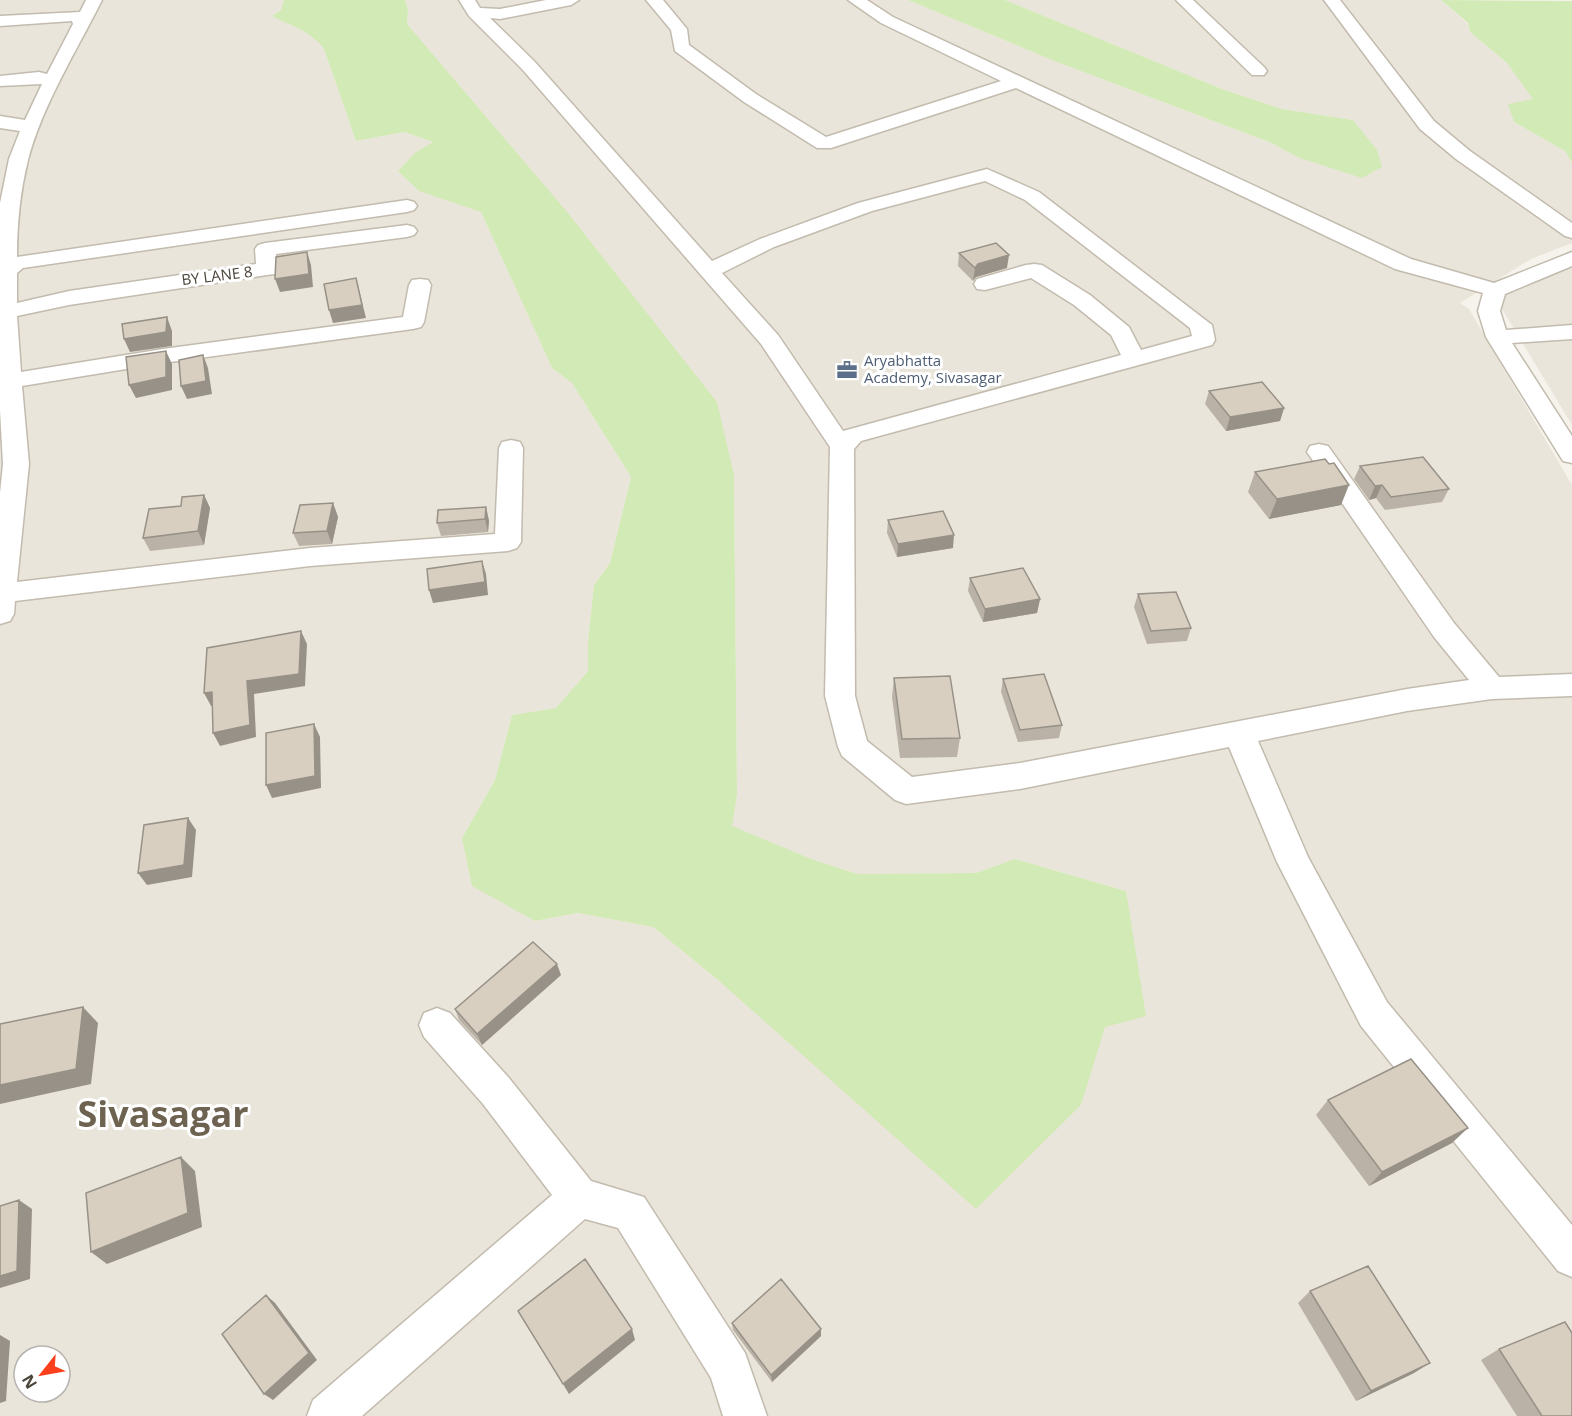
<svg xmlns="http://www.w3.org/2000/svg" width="1572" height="1416" viewBox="0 0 1572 1416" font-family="'Open Sans',sans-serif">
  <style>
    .residential { fill: #eae5da; fill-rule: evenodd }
    .green { fill: #d2eab5 }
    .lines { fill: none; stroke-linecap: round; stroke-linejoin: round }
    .minor-casing { stroke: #c2bbae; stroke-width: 3 }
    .minor { fill: #fff; fill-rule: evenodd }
    .wall { fill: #bab2a6 }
    .shaded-wall { fill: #979187 }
    .building { fill: #d8cfc1; stroke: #979187; stroke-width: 1.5 }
    .labels { text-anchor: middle; stroke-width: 6; stroke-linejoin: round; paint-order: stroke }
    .far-street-label { font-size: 15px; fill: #4b4439; stroke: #fff }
    .far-service-label { font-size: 15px; fill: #4e5e75; stroke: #fff; text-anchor: start }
    .near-town-label { font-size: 36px; font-weight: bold; fill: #6e6250; stroke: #fff }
  </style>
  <rect width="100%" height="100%" fill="#f6f3ec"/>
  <path class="residential" d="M0,0H284L281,10L272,16L299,28L317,40L324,49L356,141L404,132L433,142L416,152L462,204L481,212L552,368L572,383L631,477L610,563L594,585L588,641V671L556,708L512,715L495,780L462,838L535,921L578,913L653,927L718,980L1081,1105L1130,931L1126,891L1015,859L976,873L858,874L814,860L731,826L737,795L734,475L407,24L408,9L405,0H908L1057,62L1269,142L1301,158L1353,120L1282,109L1222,89L1005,0H1441L1468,24L1470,32L1507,63L1534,99L1514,122L1565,151L1572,163V243L1531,259L1460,303L1469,309L1572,485V1416H0ZM24,1356H60V1392H24Z
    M1572,263V425L1502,309L1503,290Z"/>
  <path class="green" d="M284,0H405L408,9L407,24L568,213L717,402L734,475L737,795L732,826L814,860L858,874L976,873L1015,859L1126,891L1146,1016L1105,1027L1081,1105L976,1209L718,980L653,927L578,913L535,921L472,886L462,838L495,780L512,715L556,708L588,671V641L594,585L610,563L631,477L572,383L552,368L481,212L419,191L398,171L416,152L433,142L404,132L356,141L324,49C311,31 291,26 272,16L281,10Z
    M908,0H1005L1222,89L1282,109L1353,120L1377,150L1382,167L1362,178L1300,158L1269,142L1057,62Z
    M1441,0L1572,1V163L1565,151L1514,122L1508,104L1533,99L1507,63L1470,32L1468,23Z"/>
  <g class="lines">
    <g class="minor-casing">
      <path id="minor" d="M86,0H102C77,50 42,106 28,160C20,192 17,224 17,257L407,200L414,202L417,206L414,210L407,212L23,268L17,273V303L69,291L256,264L255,249L258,245L265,243L407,225L414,227L417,231L414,235L407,237L276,254L278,269L275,274L267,275L69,305L17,316L21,372L163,349L403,317L409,285L412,280L420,279L428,280L431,285L424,322L421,327L413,329L163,363L22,386L29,464L17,582L310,548L495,534L499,448L502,442L511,440L520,442L523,448L521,542L517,548L508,551L310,566L15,601L14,614L10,621L0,624V493L3,464L0,410V203L9,159L20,131L0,128V116L25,120L42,84L0,86V76L39,72L47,74L73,24L72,21L0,26V16L80,12Z
        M459,0H475L480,8L500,9L546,0H579L571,5L500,19L490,18L534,61L712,261L760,239L858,203L987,169L1039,192L1212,325L1215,340L1212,345L861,441L854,449L855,696L867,741L912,777L1020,763L1407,689L1469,680L1434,637L1307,452L1310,446L1319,444L1328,446L1454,623L1499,677L1572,674V696L1492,699L1407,711L1258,741L1308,857L1387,1002L1572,1225V1277L1558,1271L1361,1026L1277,862L1229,747L1020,789L906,804L895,800L842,756L838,747L825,696L830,447L761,344L522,69L469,16ZM985,181L1025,200L1190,328L1192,336L1141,350L1129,327L1090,295L1042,265L1034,264L1026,265L977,279L974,284L977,289L985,290L1031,278L1074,305L1111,335L1121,355L843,431L778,335L722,273L774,247L872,211Z
        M646,0H663L687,29L689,45L756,94L826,137L1001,81L881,23L848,0H867L893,17L1411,259L1494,283L1572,252V266L1505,294L1500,311L1506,330L1572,325V339L1512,343L1572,436V463L1563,461L1486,337L1478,311L1483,293L1395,269L1016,88L831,148H817L744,102L675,51L671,30Z
        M1176,0H1193L1264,67L1267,71L1264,75H1252Z
        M1324,0H1340L1434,121L1470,151L1572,223V238L1565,236L1456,159L1420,129Z
        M437,1008L450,1013L509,1078L591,1181L644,1197L745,1353L767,1416H723L711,1378L618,1228L585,1219L362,1416H307L313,1400L552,1195L483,1104L424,1037L419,1025L424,1013Z"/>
    </g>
    <use href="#minor" class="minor"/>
  </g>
  <path class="wall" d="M959,253L1007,268L976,277L973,281L958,266Z
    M1209,391L1284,408L1280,421L1226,431L1205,404Z
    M1360,466L1449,489L1442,502L1385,510L1376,498L1369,500L1354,479Z
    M1255,472L1341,505L1269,519L1248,492Z
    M204,495L210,508L204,545L150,551L143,538L181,506Z
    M333,503L338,517L332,544L299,546L293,533Z
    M486,507L489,521L488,532L441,536L437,523Z
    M888,520L953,548L897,557L887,533Z
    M970,578L1040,599L1037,613L983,622L968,591Z
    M1138,594L1191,628L1187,641L1147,644L1134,607Z
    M894,678L960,738L957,757L900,758L892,697Z
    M1003,679L1062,725L1059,738L1018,742L1001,692Z
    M561,975L482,1045L459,1020L455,1009Z
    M1328,1100L1452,1143L1369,1186L1316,1115Z
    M1310,1291L1414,1373L1356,1401L1298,1303Z
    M732,1323L821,1336L772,1382L733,1330Z
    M1499,1349L1572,1416H1517L1481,1360Z"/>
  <path class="shaded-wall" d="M307,252L311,265L313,287L280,292L275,279Z
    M1009,255L1007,268L976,277L973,281L975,268L978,264Z
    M356,278L366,318L333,323L329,310Z
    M167,317L172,331V346L130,352L124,339Z
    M166,351L172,364V390L136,398L129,385Z
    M203,355L208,368L212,394L187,399L181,386Z
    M1284,408L1280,421L1226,431L1230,417Z
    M1349,485L1341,505L1269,519L1277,499Z
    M1382,485L1376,498L1369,500L1375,486Z
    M204,495L210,508L204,545L198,531Z
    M333,503L338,517L332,544L327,531Z
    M486,507L489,521L488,532L485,519Z
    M954,535L953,548L897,557L898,544Z
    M482,561L486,574L488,595L433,603L429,590Z
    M1040,599L1037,613L983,622L985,609Z
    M301,631L307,644L305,686L254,694L256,737L220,746L213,733L247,681Z
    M212,692L218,705L211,706L204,693Z
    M314,724L320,737L321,788L272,798L266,785Z
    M188,818L196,830L192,877L147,885L138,873Z
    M557,964L561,975L482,1045L477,1034Z
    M83,1007L98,1023L91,1084L0,1104V1085Z
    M1468,1128L1452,1143L1369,1186L1382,1172Z
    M181,1157L195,1171L202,1227L107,1264L91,1252Z
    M19,1200L32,1209L30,1279L0,1288V1276Z
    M266,1295L275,1303L317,1360L273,1400L264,1394Z
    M632,1329L635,1340L569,1394L563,1384Z
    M821,1329V1336L772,1382L771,1375Z
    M0,1335L10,1341L6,1401L0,1403Z
    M1430,1363L1414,1373L1356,1401L1371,1391Z"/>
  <path class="building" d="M996,243L1009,255L978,264L975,268L959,253Z
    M307,252L309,274L275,279L276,257Z
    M356,278L362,305L329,310L324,284Z
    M167,317L166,332L124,339L122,324Z
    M166,351V377L129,385L126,357Z
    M203,355L206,381L181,386L179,360Z
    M1262,382L1284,408L1230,417L1209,391Z
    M1423,457L1449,489L1391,497L1382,485L1375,486L1360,466Z
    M1325,459L1329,464L1334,463L1349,485L1277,499L1255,472Z
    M204,495L198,531L143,538L149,509L181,506L182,497Z
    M333,503L327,531L293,533L300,505Z
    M486,507L485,519L437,523L438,510Z
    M943,511L954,535L898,544L888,520Z
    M482,561L485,582L429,590L427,569Z
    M1023,568L1040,599L985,609L970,578Z
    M1176,592L1191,628L1151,631L1138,594Z
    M301,631L299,674L247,681L250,725L213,733L212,692L204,693L207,648Z
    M1044,674L1062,725L1020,730L1003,679Z
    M950,676L960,738L902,739L894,678Z
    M314,724L315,776L266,785V733Z
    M188,818L184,865L138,873L144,825Z
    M533,942L557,964L477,1034L455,1009Z
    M83,1007L76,1069L0,1085V1024Z
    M1411,1059L1468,1128L1382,1172L1328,1100Z
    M181,1157L188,1213L91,1252L86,1193Z
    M19,1200L17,1271L0,1276V1206Z
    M585,1259L632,1329L563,1384L518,1311Z
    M1368,1266L1430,1363L1371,1391L1310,1291Z
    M781,1279L821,1329L771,1375L732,1323Z
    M266,1295L309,1353L264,1394L222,1334Z
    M1565,1322L1572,1333V1416H1542L1499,1349Z"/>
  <defs>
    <g id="office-bare" transform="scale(1.62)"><path d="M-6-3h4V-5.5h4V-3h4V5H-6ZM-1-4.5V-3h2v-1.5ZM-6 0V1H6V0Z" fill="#5c6f8a" stroke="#fff" stroke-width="2.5" paint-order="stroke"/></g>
  </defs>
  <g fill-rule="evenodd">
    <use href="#office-bare" x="847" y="370"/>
  </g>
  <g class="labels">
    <g class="far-street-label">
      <text transform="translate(217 276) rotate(-7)" y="5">BY LANE 8</text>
    </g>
    <g class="far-service-label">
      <text x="864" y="366">Aryabhatta<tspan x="864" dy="17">Academy, Sivasagar</tspan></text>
    </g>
    <g class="near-town-label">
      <text x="163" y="1127">Sivasagar</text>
    </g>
  </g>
  <g transform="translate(42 1374) rotate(239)"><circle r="28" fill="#ffffff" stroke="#b7b4b0" stroke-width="1.5"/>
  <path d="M0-4.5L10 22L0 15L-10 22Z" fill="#fc3f1d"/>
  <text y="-9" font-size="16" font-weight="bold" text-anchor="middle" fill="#4b4439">N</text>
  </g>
</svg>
